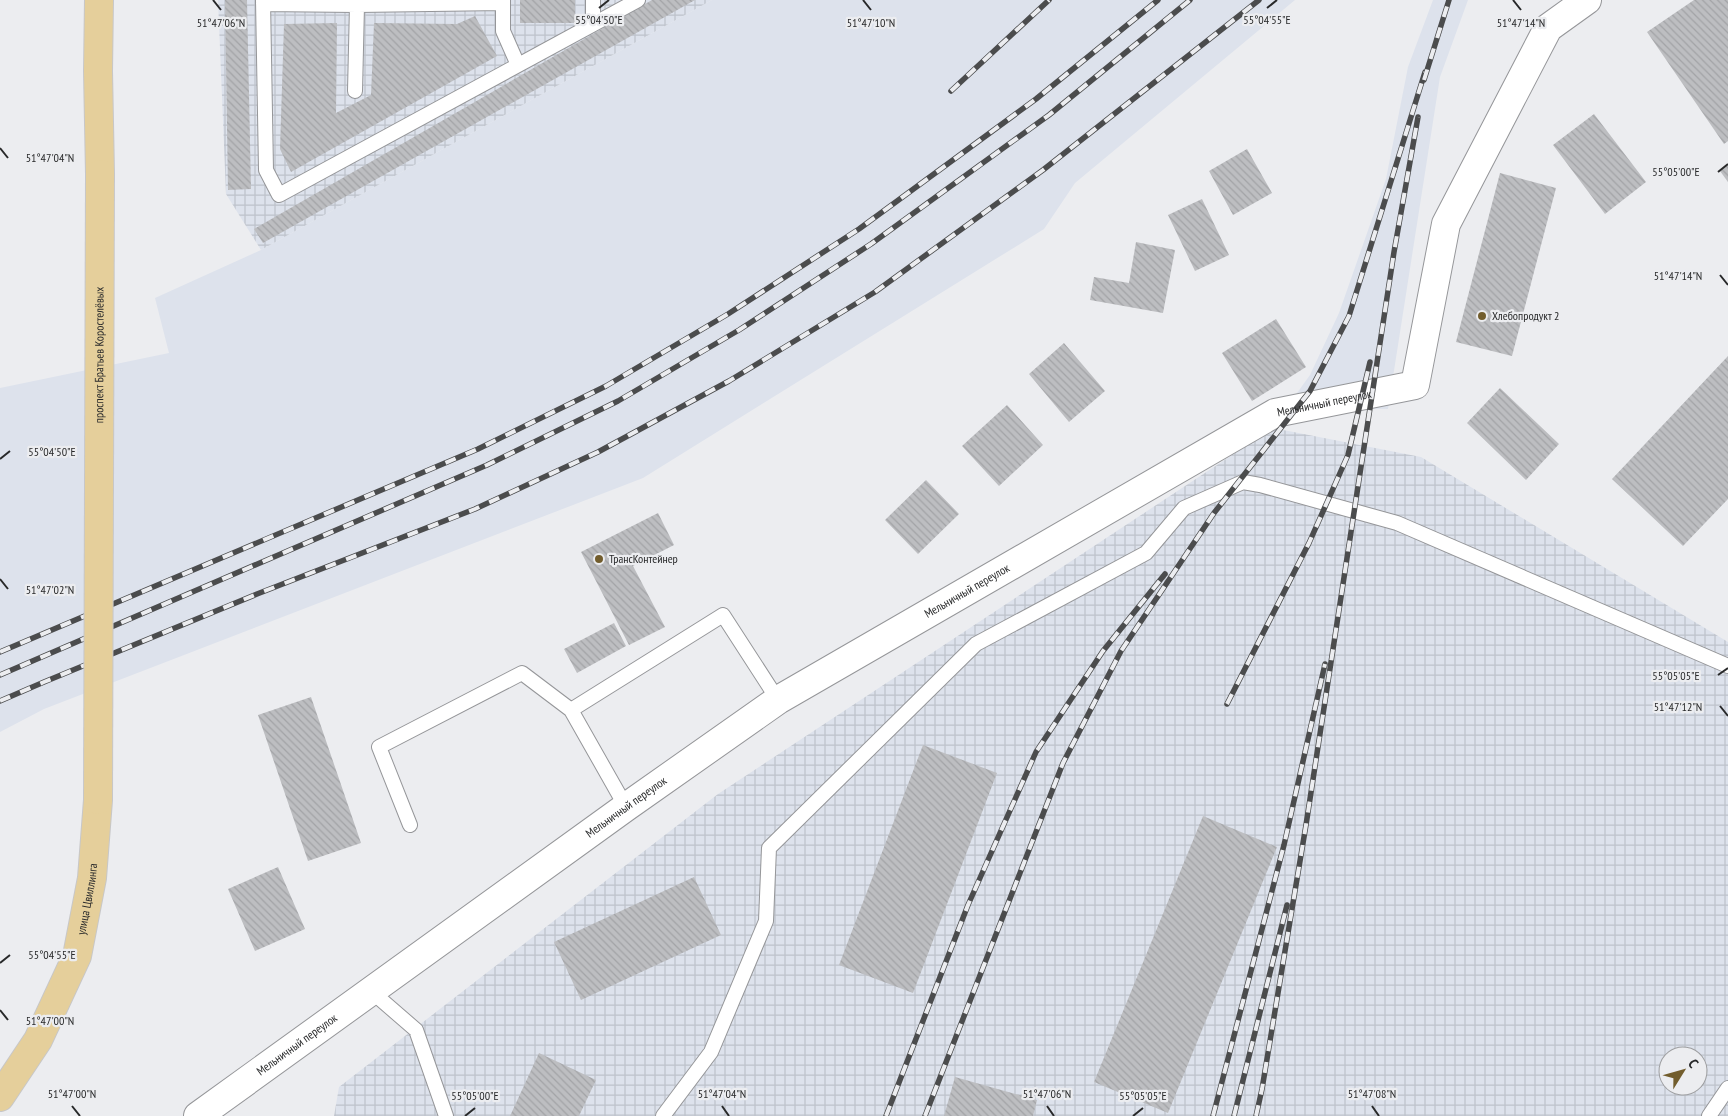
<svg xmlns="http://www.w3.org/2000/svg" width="1728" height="1116" viewBox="0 0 1728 1116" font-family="'PT Sans Narrow',sans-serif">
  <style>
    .built { fill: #dde2ec }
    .industrial { fill: url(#industrial-grid); fill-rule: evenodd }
    .building { fill: url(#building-back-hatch) }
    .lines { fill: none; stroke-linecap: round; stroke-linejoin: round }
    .lane-casing { stroke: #959699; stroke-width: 16 }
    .street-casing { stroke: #959699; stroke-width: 30 }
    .primary-casing { stroke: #c7c7c8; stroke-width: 30 }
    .lane { stroke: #fff; stroke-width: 14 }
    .street { stroke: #fff; stroke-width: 28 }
    .primary { stroke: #e5cf9b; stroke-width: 28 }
    .rail-casing { stroke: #4b4c4d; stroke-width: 5.5 }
    .rail { stroke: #ecedf0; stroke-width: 4; stroke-dasharray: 11; stroke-linecap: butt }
    .primary-bridge-casing { stroke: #c7c7c8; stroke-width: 30; stroke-linecap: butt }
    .primary-bridge { stroke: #e5cf9b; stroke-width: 28 }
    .ticks { fill: none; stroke: #28292a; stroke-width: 2 }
    .poi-dot { fill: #725d2d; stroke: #ecedf0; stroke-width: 2 }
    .labels { text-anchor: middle; stroke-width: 4.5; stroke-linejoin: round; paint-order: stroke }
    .poi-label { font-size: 12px; fill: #28292a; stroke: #ecedf0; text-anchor: start }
    .street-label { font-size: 12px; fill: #28292a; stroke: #ecedf0 }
    .ticks-label { font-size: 12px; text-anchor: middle; fill: #28292a; stroke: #ecedf0; stroke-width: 4.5; stroke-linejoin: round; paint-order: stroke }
  </style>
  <defs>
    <pattern id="industrial-grid" width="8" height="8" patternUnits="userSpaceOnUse" patternTransform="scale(1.25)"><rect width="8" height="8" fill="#dde2ec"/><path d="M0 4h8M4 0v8" fill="none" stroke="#bec2cb"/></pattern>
    <pattern id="building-back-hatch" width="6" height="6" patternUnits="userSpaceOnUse" patternTransform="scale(1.25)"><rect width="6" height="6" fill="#bdbec1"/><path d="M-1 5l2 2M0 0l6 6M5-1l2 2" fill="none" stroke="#a2a3a6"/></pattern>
  </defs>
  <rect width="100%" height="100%" fill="#ecedf0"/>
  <path class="built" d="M712,0H1295L1075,183L1044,229L643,478L44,709L0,732V388L169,353L155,298L261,250Z
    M1433,0H1468L1440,77L1388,409L1287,407L1310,375L1339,313L1386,179L1408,67Z"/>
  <path class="industrial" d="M218,0H712L261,250L226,194Z
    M1273,428L1421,457L1728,642V1116H334L339,1087L718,794ZM1668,1056H1698V1086H1668Z"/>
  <path class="building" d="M225,0H247L251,189L228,190Z
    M520,0H575V23H520Z
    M652,0H695L263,243L254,229Z
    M1694,0H1728V141L1724,144L1647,32Z
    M475,16L497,56L291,172L280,149L284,24L337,23L336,113L371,95L374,23L457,24Z
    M1594,114L1646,182L1605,214L1553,145Z
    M1247,149L1272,193L1233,215L1209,171Z
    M1728,165V182L1720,171Z
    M1500,173L1556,188L1512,356L1456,342Z
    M1202,199L1229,255L1195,271L1168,215Z
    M1136,242L1175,250L1163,313L1090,300L1094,277L1129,283Z
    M1276,319L1306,367L1252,401L1222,353Z
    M1064,343L1105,391L1069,422L1029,374Z
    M1728,356V499L1683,546L1612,479Z
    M1500,388L1559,444L1526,480L1467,423Z
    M1007,405L1043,445L999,486L962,446Z
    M926,480L959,514L918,554L885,520Z
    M658,513L674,545L633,566L665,627L629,645L581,552Z
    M614,623L626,646L577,673L564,649Z
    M311,697L361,843L308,861L258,715Z
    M923,745L997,773L913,993L839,965Z
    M1203,816L1277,847L1168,1113L1094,1082Z
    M278,867L305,929L255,951L228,889Z
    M694,877L721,935L581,1000L554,942Z
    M539,1053L596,1080L579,1116H510Z
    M955,1077L1037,1100L1033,1116H944Z"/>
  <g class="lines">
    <g class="lane-casing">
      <path id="lane" d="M263,0L266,170L279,195L638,0
        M503,0V31L518,65
        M593,0V24
        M263,4L357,5L503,3
        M355,91L357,5
        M571,710L626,807
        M410,825L379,747L522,673L571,710L723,615L778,700
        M371,991L416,1030L446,1116
        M663,1116L711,1052L766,921L769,848L976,644L1146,553L1184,508L1243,482L1260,485L1397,523L1728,666
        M1709,1116L1728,1088"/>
    </g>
    <g class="street-casing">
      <g id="street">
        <path id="s1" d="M198,1116L626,807L778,700L1275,413L1415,385L1446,224L1548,28L1587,0"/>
      </g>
    </g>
    <g class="primary-casing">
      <g id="primary">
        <path d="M99,0L98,71L100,174"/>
        <path id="s2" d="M0,1097L38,1040L77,956L92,878L98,800"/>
      </g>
    </g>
    <use href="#lane" class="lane"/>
    <use href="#street" class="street"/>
    <use href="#primary" class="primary"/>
    <g class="rail-casing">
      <path id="rail" d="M1424,80L1449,0
        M951,91L1049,0
        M0,652L478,449L606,386L728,314L859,229L1036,99L1158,0
        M0,675L487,465L618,401L739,330L871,244L1049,115L1190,0
        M0,701L44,682L257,594L475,509L598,452L729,381L875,292L1043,170L1259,0
        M1227,704L1309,543L1348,455L1370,362
        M886,1116L968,905L1036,752L1103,651L1165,574
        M925,1116L1063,763L1121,651L1214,513L1310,391L1349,316L1425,72
        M1213,1116L1284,845L1325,664
        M1234,1116L1287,905
        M1256,1116L1262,1089L1306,825L1394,252L1418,117"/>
    </g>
    <use href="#rail" class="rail"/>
    <g class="primary-bridge-casing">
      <g id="primary-bridge">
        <path id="s3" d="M98,800L100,174"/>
      </g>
    </g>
    <use href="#primary-bridge" class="primary-bridge"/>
  </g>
  <path class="ticks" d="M213,0L221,10M863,0L871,10M1513,0L1521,10M599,8L609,0M1267,8L1277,0M0,148L8,158M1718,172L1728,164M1720,275L1728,285M0,459L10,451M0,579L8,589M1718,675L1728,668M1720,706L1728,716M0,963L10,955M0,1010L8,1020M72,1106L80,1116M722,1106L729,1116M1047,1106L1054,1116M1372,1106L1379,1116M465,1116L475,1108M1133,1116L1143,1108"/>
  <g class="poi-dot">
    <circle cx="1482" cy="316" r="5"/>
    <circle cx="599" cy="559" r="5"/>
  </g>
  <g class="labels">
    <g class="poi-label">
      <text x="1492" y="320">Хлебопродукт 2</text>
      <text x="609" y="563">ТрансКонтейнер</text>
    </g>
    <g class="street-label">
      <text dy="4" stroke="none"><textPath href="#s3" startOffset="445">проспект Братьев Коростелёвых</textPath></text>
      <text dy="4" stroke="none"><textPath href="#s1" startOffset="1338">Мельничный переулок</textPath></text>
      <text dy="4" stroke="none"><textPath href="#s1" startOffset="932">Мельничный переулок</textPath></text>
      <text dy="4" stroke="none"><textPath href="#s1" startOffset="528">Мельничный переулок</textPath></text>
      <text dy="4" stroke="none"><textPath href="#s2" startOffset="219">улица Цвиллинга</textPath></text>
      <text dy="4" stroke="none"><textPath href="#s1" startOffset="122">Мельничный переулок</textPath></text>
    </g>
  </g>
  <g class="ticks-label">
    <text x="599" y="24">55°04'50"E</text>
    <text x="1267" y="24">55°04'55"E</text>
    <text x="221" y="27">51°47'06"N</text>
    <text x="871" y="27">51°47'10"N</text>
    <text x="1521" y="27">51°47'14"N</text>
    <text x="50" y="162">51°47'04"N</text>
    <text x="1676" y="176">55°05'00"E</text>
    <text x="1678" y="280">51°47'14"N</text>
    <text x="52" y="456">55°04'50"E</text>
    <text x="50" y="594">51°47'02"N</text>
    <text x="1676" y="680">55°05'05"E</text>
    <text x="1678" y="711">51°47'12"N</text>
    <text x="52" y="959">55°04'55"E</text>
    <text x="50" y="1025">51°47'00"N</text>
    <text x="72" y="1098">51°47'00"N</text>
    <text x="722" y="1098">51°47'04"N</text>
    <text x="1047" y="1098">51°47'06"N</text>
    <text x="1372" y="1098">51°47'08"N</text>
    <text x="475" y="1100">55°05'00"E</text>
    <text x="1143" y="1100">55°05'05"E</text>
  </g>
  <g transform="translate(1683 1071) rotate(53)"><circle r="24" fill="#ecedf0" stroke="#9e9fa1"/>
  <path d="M0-4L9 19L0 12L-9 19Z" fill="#725d2d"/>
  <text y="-8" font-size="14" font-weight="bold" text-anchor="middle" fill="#28292a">С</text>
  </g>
</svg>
